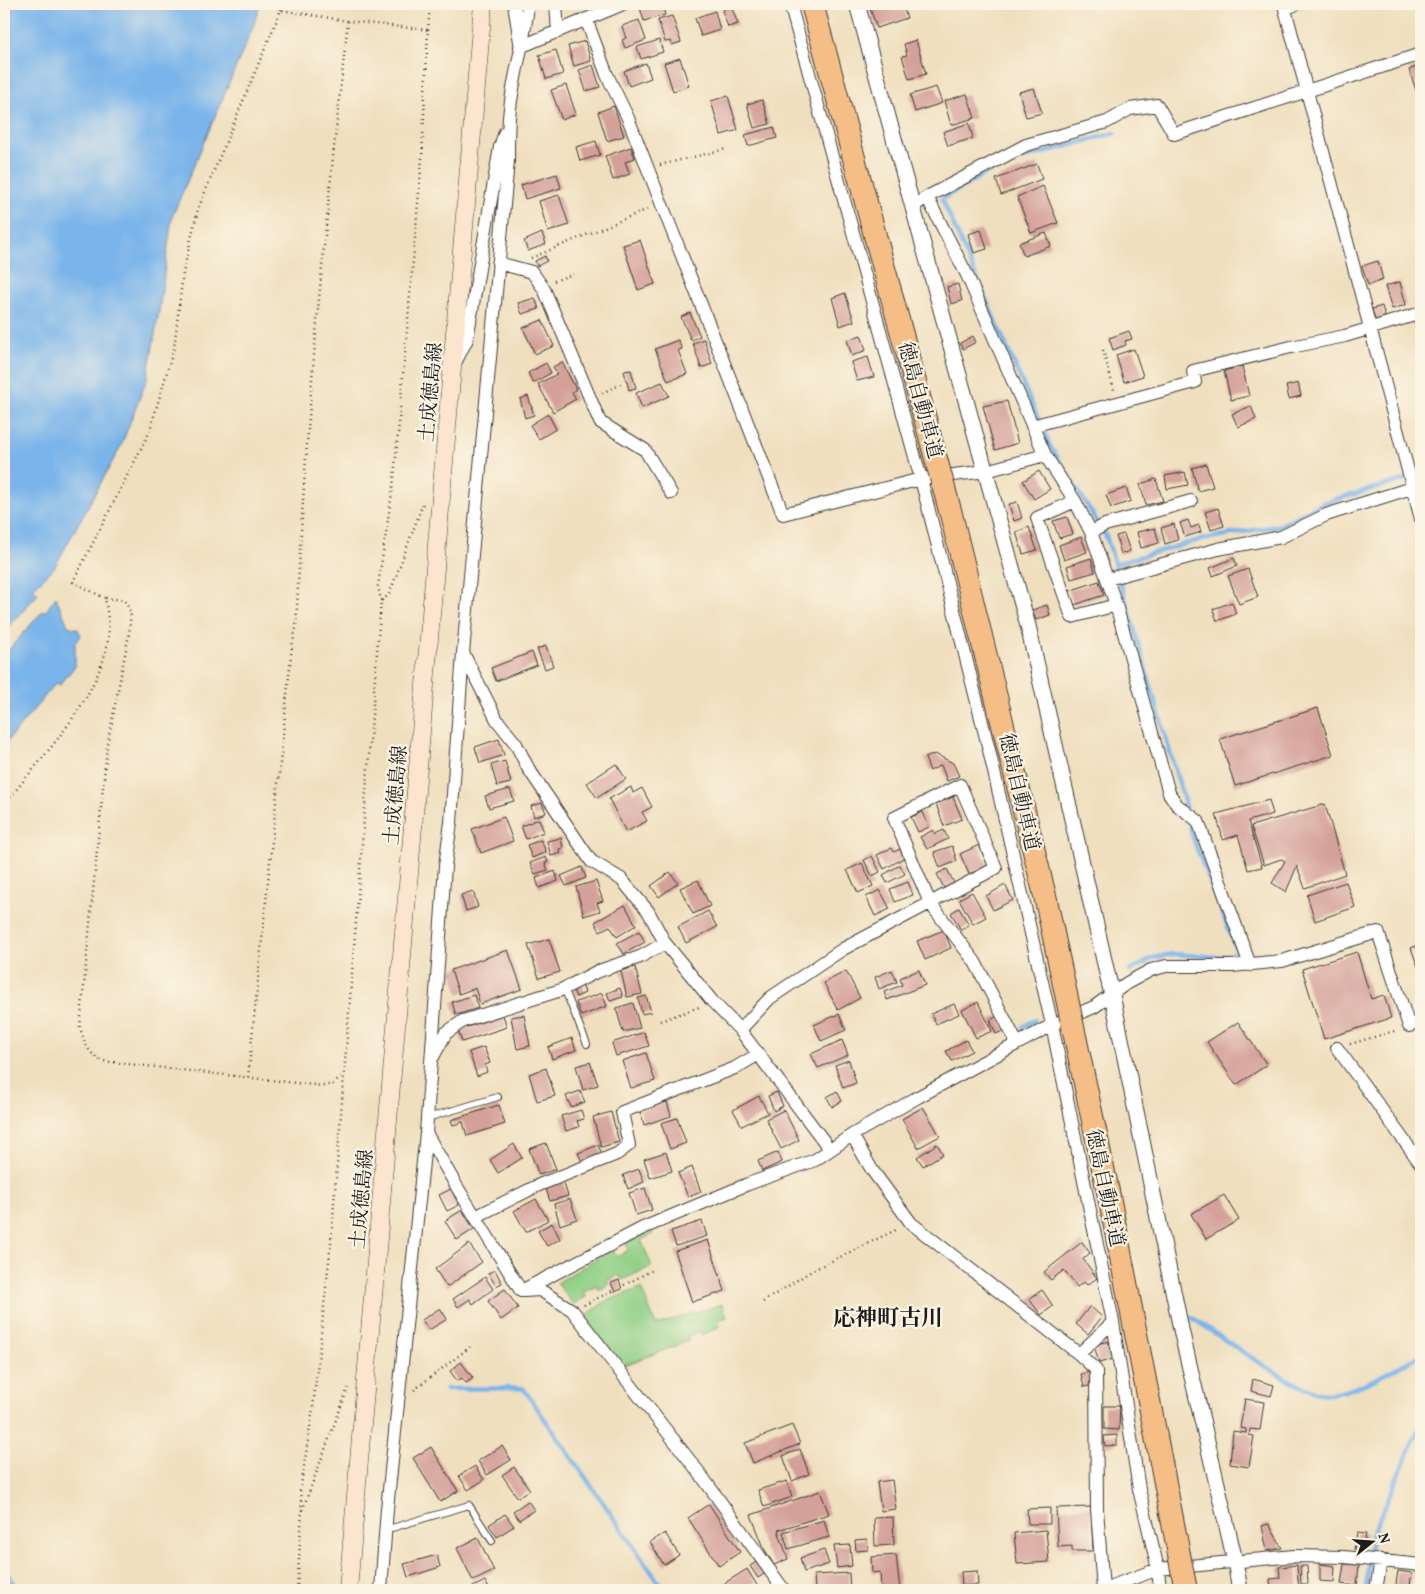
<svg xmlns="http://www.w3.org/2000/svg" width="1425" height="1594" viewBox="0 0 1425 1594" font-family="Vollkorn,'Noto Serif JP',serif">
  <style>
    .green { fill: #8fcf85; stroke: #567650 }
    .water { fill: #79b4ea; stroke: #4a6883 }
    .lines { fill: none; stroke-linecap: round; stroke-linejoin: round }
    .stream { stroke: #79b4ea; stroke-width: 4.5 }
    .building { fill: #d4a19a }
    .service-casing { stroke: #3c3934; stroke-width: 8 }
    .minor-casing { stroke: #3c3934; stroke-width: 14 }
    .tertiary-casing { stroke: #3c3934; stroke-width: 17 }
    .secondary-casing { stroke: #3c3934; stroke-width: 19 }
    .path { stroke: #3c3934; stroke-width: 2.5; stroke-dasharray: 1 4; stroke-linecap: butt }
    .service { stroke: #fff; stroke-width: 6 }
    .minor { stroke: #fff; stroke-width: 12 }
    .tertiary { stroke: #fff; stroke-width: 15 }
    .secondary { stroke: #fbe5cf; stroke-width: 18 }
    .motorway-bridge-casing { stroke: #3c3934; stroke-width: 24; stroke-linecap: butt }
    .motorway-bridge { stroke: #f6be87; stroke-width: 22 }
    .labels { text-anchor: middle; stroke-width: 4.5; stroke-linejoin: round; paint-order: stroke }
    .street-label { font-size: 20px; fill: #1c1c1c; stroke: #fcf5e5 }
    .quarter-label { font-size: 22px; font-weight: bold; fill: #1c1c1c; stroke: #fcf5e5 }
  </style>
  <rect width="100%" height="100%" fill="#fcf5e5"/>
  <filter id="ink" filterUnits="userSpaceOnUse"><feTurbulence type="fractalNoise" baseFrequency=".02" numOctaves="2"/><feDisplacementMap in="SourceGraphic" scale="10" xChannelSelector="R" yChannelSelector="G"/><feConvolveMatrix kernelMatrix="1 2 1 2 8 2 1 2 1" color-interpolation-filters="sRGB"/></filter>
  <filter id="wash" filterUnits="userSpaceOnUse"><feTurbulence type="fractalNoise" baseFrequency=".0096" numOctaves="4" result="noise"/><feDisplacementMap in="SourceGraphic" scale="20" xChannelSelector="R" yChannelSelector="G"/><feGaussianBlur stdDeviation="1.12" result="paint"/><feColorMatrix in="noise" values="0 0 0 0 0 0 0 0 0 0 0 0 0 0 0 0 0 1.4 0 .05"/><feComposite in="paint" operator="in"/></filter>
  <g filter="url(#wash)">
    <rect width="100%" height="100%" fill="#efdfbe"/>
    <path class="green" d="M651,1230L653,1234L641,1240L652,1266L622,1280L619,1275L607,1281L609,1285L599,1290L598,1286L584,1291L586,1297L573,1304L557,1283L612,1249L617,1257L628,1250L626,1243Z
      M641,1288L656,1325L722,1304L727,1317L718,1320L720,1326L702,1335L700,1331L687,1336L689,1341L622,1366L584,1317L606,1301Z"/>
    <path class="water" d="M4,4H260L253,27L172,217L159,312L147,379L121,446L54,568L33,588L38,594L4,632Z
      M56,597L68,626L78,629L81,636L75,643V666L60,685L56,683L4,745V655L42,612L46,611Z
      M4,1542L8,1572L21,1590H4Z"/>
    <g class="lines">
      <path class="stream" d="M1002,164L1115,133
        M993,169L942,199L1051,448L1106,536L1115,564
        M1186,807L1115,564L1199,540L1281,525L1323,503L1421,475
        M1130,971L1153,958L1172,954L1219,957L1238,953L1192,836L1188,817
        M1023,1027L1035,1020
        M1191,1317C1217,1334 1302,1397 1330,1394C1359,1391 1395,1368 1421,1355
        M446,1389L523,1388L664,1590
        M1366,1590L1371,1537L1421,1424"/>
    </g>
    <g id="blocks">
      <path class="building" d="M654,4H662L665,15L644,21L640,8Z
        M884,4H902L907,18L877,28L870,9Z
        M731,6L738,24L728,27L722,10Z
        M715,11L720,30L701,36L695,18Z
        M672,16L681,42L672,45L671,41L665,42L658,20Z
        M639,20L646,40L625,48L622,40L626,38L622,26Z
        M659,40L663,52L641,59L637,47Z
        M916,40L926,74L909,79L902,56L907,55L904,44Z
        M585,41L591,61L574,66L568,46Z
        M556,50L563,74L546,79L539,55Z
        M680,58L689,86L673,91L664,63Z
        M646,63L651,78L629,86L624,71Z
        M593,65L600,87L586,91L579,70Z
        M1421,65V91L1417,93L1409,70Z
        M566,85L576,114L562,120L551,90Z
        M936,87L942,103L915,112L910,95Z
        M1034,88L1042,113L1026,117L1019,92Z
        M967,94L975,118L951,125L944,101Z
        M728,96L738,130L721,135L711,101Z
        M762,100L770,124L754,128L747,104Z
        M614,106L624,136L607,141L598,112Z
        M969,123L973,138L948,146L943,132Z
        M774,127L777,138L748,146L745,135Z
        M596,141L600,155L580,161L576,147Z
        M631,147L635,158L625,162L630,174L613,180L605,156Z
        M1037,164L1042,179L1001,195L996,179Z
        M557,174L561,188L525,199L521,185Z
        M1043,186L1058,223L1031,233L1017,197Z
        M559,195L569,225L548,232L539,201Z
        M981,230L987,249L974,253L968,234Z
        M542,233L546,244L528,251L524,241Z
        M1046,233L1051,246L1024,256L1019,243Z
        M640,240L655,284L638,290L623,245Z
        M545,256L547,261L537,266L535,261Z
        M1378,261L1383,280L1368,285L1362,266Z
        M1400,282L1406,305L1392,309L1385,286Z
        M958,284L962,301L951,304L947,287Z
        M845,293L854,321L840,326L832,298Z
        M535,298L539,309L522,314L518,303Z
        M1382,306L1385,317L1375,320L1372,309Z
        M690,313L700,336L691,340L681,317Z
        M542,320L554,346L535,354L523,328Z
        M1129,331L1132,339L1125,341L1126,345L1113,350L1109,338Z
        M861,335L866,350L852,356L847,340Z
        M973,336L976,342L963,349L960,343Z
        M704,339L712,364L701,368L693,343Z
        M678,340L682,349L678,350L687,374L668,381L655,349Z
        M1134,349L1143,376L1124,382L1116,355Z
        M868,357L874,377L857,381L851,362Z
        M562,362L576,389L572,392L576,399L553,412L538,384L557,374L553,367Z
        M546,363L551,373L533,383L528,373Z
        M1242,366L1249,396L1231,400L1224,371Z
        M631,370L636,388L629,390L624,371Z
        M662,382L669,396L642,408L636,393Z
        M1298,383L1301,396L1289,399L1286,386Z
        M528,396L534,415L525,418L520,399Z
        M1007,401L1018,443L995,450L983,406Z
        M1251,406L1256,419L1238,427L1232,414Z
        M548,414L556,429L539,439L530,425Z
        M1206,464L1213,487L1198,491L1192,468Z
        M1039,471L1050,489L1034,499L1023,481Z
        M1185,472L1188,485L1167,489L1165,476Z
        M1156,479L1163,501L1146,505L1140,484Z
        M1126,488L1131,501L1111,508L1106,495Z
        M1017,502L1022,518L1014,521L1009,504Z
        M1218,508L1224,526L1211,530L1205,512Z
        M1067,517L1073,534L1059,538L1053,521Z
        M1188,520L1191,528L1199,525L1201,532L1185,537L1180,523Z
        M1174,524L1178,540L1165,544L1161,528Z
        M1029,527L1037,550L1023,554L1016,532Z
        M1155,528L1159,543L1141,548L1137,532Z
        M1124,534L1130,551L1121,554L1116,536Z
        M1081,537L1087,552L1064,560L1059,545Z
        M1091,558L1095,572L1071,579L1067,566Z
        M1234,558L1237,566L1213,576L1210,568Z
        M1248,569L1258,597L1239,604L1228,576Z
        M1099,581L1104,595L1074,605L1069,591Z
        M1232,602L1236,614L1217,621L1213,609Z
        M1047,605L1050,615L1036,620L1032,610Z
        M546,646L553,666L545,669L537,649Z
        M532,652L537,665L496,681L491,668Z
        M1318,708L1333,755L1235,786L1220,739Z
        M499,739L504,755L480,763L475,747Z
        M935,754L953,763L959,776L947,781L941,765L930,771L925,758Z
        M505,761L511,783L497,786L491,765Z
        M616,764L626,779L597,798L587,783Z
        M631,787L633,793L642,788L652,807L642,812L647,821L626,832L609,799Z
        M510,789L514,801L489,808L485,796Z
        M953,797L962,819L944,826L936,804Z
        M1269,800L1273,814L1248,821L1262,867L1248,870L1238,835L1223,840L1216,814Z
        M542,803L546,813L534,817L531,806Z
        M1325,804L1345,874L1305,888L1297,866L1286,892L1272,883L1285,861L1281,859L1264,865L1251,826Z
        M923,812L929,827L918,832L911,817Z
        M504,817L513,841L481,853L472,829Z
        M539,819L544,832L526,839L521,826Z
        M933,830L935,834L944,830L948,839L927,849L920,837Z
        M561,838L563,848L559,849L561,853L551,856L547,841Z
        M541,840L546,852L532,858L527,845Z
        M979,845L988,866L969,874L960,854Z
        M952,846L957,861L940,868L934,852Z
        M892,848L894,852L900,849L904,858L884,869L877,855Z
        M872,856L880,872L872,876L864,860Z
        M546,857L548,862L545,863L548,870L535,874L530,863Z
        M862,863L873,886L858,893L847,870Z
        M900,865L905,874L887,883L883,875Z
        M582,867L586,878L566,886L561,876Z
        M947,869L954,883L944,888L937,874Z
        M555,871L558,881L539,888L536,878Z
        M670,872L678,883L659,897L651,886Z
        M698,880L710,906L693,914L680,888Z
        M596,881L603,901L597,903L600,911L584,916L576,887Z
        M908,882L913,895L895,902L890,889Z
        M1346,882L1355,907L1315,921L1307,895Z
        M1005,885L1013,900L993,910L986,896Z
        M880,890L890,909L875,916L866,897Z
        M473,891L478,907L466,911L461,895Z
        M972,892L986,917L973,924L959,899Z
        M625,905L636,925L617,937L610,926L600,931L595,922Z
        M959,908L969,925L961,930L951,913Z
        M708,911L717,927L686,943L678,927Z
        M944,930L951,948L925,960L917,941Z
        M639,931L645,942L624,954L617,943Z
        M549,939L560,972L539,978L528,945Z
        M1421,944V975L1411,948Z
        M508,950L522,989L480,1004L475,988L459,994L451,970Z
        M1357,952L1371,999L1384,995L1391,1018L1324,1039L1302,969Z
        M635,967L642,994L627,997L621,971Z
        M892,970L897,982L879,989L875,977Z
        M919,970L925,985L887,1000L884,992L902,985L900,978Z
        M846,971L860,998L838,1010L824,983Z
        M582,984L585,993L576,997L572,988Z
        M620,988L623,997L610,1001L607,993Z
        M602,993L607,1006L581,1016L576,1002Z
        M474,995L478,1008L456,1015L452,1002Z
        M646,996L651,1012L642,1014L638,998Z
        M978,1002L992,1031L976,1038L962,1010Z
        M633,1003L640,1028L623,1032L616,1008Z
        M954,1004L959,1014L936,1024L931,1014Z
        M839,1014L846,1030L821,1041L814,1025Z
        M503,1015L507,1027L462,1042L458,1030Z
        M524,1015L530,1046L517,1049L511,1017Z
        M998,1016L1005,1030L996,1034L990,1020Z
        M1238,1022L1267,1065L1236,1085L1207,1042Z
        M644,1032L649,1046L616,1056L612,1043Z
        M572,1038L576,1050L552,1059L548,1047Z
        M842,1040L848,1055L818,1068L811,1054Z
        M966,1040L972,1051L952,1061L946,1051Z
        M484,1047L490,1063L485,1065L487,1072L477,1076L469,1052Z
        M646,1053L655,1081L631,1088L622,1061Z
        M849,1060L856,1083L843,1088L835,1065Z
        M590,1062L598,1085L583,1090L576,1066Z
        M546,1068L555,1096L537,1101L529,1074Z
        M580,1091L585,1102L571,1107L566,1096Z
        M837,1091L842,1101L832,1107L827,1097Z
        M777,1092L783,1106L774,1111L768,1096Z
        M759,1096L768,1113L742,1126L733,1110Z
        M667,1102L671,1116L644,1125L640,1110Z
        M499,1105L505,1124L467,1136L463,1122L453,1125L451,1120Z
        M923,1107L940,1136L918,1148L902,1119Z
        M581,1110L584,1119L577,1121L579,1127L566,1131L561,1116Z
        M784,1110L799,1140L781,1149L766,1119Z
        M611,1112L619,1142L601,1147L593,1117Z
        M677,1118L686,1143L670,1149L661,1123Z
        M546,1143L556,1169L539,1175L529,1149Z
        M514,1144L522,1158L498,1173L490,1160Z
        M937,1144L943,1154L923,1166L917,1157Z
        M598,1145L602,1154L582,1162L578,1153Z
        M666,1152L672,1171L650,1178L644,1159Z
        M778,1152L782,1162L762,1171L758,1161Z
        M692,1167L701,1192L688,1197L678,1173Z
        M639,1169L644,1182L628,1189L623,1175Z
        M563,1181L568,1196L550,1201L545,1186Z
        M645,1188L652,1210L636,1215L629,1193Z
        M451,1189L459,1205L447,1211L439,1195Z
        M1224,1195L1239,1220L1206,1239L1191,1214Z
        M536,1199L548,1220L526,1232L514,1211Z
        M570,1199L577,1219L560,1225L554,1204Z
        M462,1210L474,1229L457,1240L445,1221Z
        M702,1221L707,1236L676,1246L671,1231Z
        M552,1223L560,1239L547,1246L538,1231Z
        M708,1240L725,1291L692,1302L675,1251Z
        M1082,1242L1090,1253L1083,1259L1097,1278L1087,1285L1084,1282L1077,1287L1064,1270L1051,1280L1044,1272Z
        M469,1244L482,1262L447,1287L435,1269Z
        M495,1270L502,1283L496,1286L488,1273Z
        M485,1277L493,1289L473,1304L470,1299L458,1307L453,1299Z
        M619,1280L622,1289L615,1292L611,1283Z
        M505,1289L518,1308L501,1320L488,1301Z
        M1042,1290L1053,1306L1041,1315L1029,1299Z
        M1090,1306L1102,1317L1088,1334L1076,1324Z
        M440,1308L447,1319L429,1330L422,1320Z
        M1108,1341L1113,1359L1099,1363L1094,1345Z
        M461,1362L473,1378L466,1383L462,1378L457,1381L450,1371Z
        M1090,1372L1093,1385L1084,1387L1081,1374Z
        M1253,1379L1274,1385L1271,1396L1251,1391Z
        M1245,1399L1264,1402L1260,1430L1250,1429L1249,1435L1254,1436L1249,1467L1230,1464L1233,1431L1246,1433V1429L1240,1428Z
        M1104,1406H1120L1119,1430L1104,1429Z
        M792,1425L800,1444L753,1463L745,1443Z
        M1117,1435V1445L1105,1446L1104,1436Z
        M502,1446L511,1460L487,1475L478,1461Z
        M431,1447L458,1491L440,1502L413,1458Z
        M800,1449L809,1474L792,1481L783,1456Z
        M475,1466L484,1480L468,1490L459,1476Z
        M514,1467L530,1490L518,1498L502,1475Z
        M892,1480L896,1509L881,1511L877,1482Z
        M787,1481L792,1497L764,1507L758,1490Z
        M820,1491L829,1514L778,1530L788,1559L774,1565L765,1550L751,1515Z
        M528,1501L534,1510L519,1520L513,1511Z
        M709,1504L740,1552L719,1566L688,1518Z
        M1091,1507L1093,1551H1072V1546L1058,1547L1056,1508Z
        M1050,1508V1524H1028L1027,1509Z
        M505,1514L514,1526L497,1537L489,1525Z
        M893,1517L894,1545L875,1546L874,1518Z
        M824,1520L829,1537L788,1549L783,1532Z
        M1269,1524L1282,1548L1267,1551L1262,1526Z
        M1046,1530L1049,1562L1017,1564L1014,1533Z
        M665,1533L679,1555L664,1565L650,1542Z
        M1357,1533L1366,1534L1362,1551L1354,1549Z
        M478,1538L494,1571L473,1581L457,1548Z
        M867,1539L868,1550L856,1551L855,1540Z
        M850,1545L852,1566L837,1568L834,1546Z
        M824,1550L829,1564L804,1572L800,1558Z
        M437,1555L440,1567L408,1577L404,1564Z
        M896,1555L900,1590H881L880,1572L872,1573L871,1557Z
        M758,1561L764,1574L758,1578L750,1566Z
        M1320,1564L1335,1566L1334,1582L1320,1581Z
        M1344,1564L1359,1565L1357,1586L1341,1584Z
        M1297,1565L1299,1590H1271L1270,1579L1280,1578L1279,1567Z
        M1300,1566H1307L1308,1584H1301Z
        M747,1569L760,1590H730L725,1583Z
        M977,1571L978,1585L962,1586L961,1572Z
        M1398,1571L1412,1573L1409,1590H1395Z
        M849,1573L850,1590H815L814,1575Z
        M485,1581L490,1590H467Z"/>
    </g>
  </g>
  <g filter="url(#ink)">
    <use href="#blocks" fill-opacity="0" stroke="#3c3934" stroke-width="1"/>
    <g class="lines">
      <g class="service-casing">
        <path id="service" d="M564,988L587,1044
          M427,1118L498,1097
          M385,1530L469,1505L492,1541"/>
      </g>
      <g class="minor-casing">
        <path id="minor" d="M514,4L520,42
          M556,4L558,32
          M790,4L921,479L989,750L1052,1025L1093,1225L1113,1322L1139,1489L1158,1569L1160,1590
          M1296,4L1285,9L1421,519
          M586,19L607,75L628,118L783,514L921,479L986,471L1045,455
          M520,47L623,4
          M927,197L1026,145L1107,122L1130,109L1157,105L1174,134L1421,54
          M912,207L927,197L967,275L1045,455L1075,501L1091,532L1116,605L1169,793L1177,805L1198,821L1250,965
          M498,263L532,272L544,289L600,422L645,450L671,493
          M455,363L467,339L500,147L505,132
          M1032,426L1195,382L1193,371L1291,347L1345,336L1421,313
          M1075,501L1037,518L1072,617L1116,605
          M1091,532L1105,525L1191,501
          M1108,579L1218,549L1281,537L1326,515L1421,485
          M463,653L497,720L516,744L528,768L591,861L621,879L648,911L665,943L712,1001L740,1030L829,1148
          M740,1030L770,998L843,949L930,903L894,818L960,785L996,868L930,903L975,962L1017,1043
          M1337,1048L1421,1164
          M433,1057L446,1033L463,1021L561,990L596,972L640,957L665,943
          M426,1133L457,1187L521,1291
          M852,1135L872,1170L911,1223L1079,1354L1096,1370L1097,1509L1103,1590
          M475,1217L539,1185L617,1154L629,1145L622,1112L735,1068L757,1055
          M521,1291L643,1228L748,1184L815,1160L852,1135L918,1097L1052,1025L1094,1007L1127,983L1151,970L1166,966H1232L1282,961L1378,932L1409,1026L1421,1021
          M524,1291L540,1290L572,1310L701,1475L784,1590
          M1079,1354L1113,1322
          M381,1590L387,1509L426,1133L445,866L451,822L463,653L508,161C508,146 508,132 509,118C512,79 525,42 528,4
          M1101,1590L1158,1569L1294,1556L1344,1557L1421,1565
          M1376,1590L1381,1560"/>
      </g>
      <g class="tertiary-casing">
        <path id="tertiary" d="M857,4L1028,626L1112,995L1182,1334L1235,1561L1240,1590"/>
      </g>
      <g class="secondary-casing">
        <path id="secondary" d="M348,1590L483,4"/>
      </g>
      <path class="path" d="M281,10L283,4
        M428,30L430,4
        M660,165L726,149
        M531,258L648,209
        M554,281L573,274
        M1103,350L1114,390
        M602,393L621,384
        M105,598L73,582L149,433L174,348L183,273L198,209L281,10L348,21L428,30L422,158L394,479L378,586L381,601
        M4,805C40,759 99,699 108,640C110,626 107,611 105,598L124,600L131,612L129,634L107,746L80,1027C84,1043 88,1053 102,1061L323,1086L333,1084L344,1075
        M660,1021L699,1007
        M1350,1044L1398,1030
        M248,1077L292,646L296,628C305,425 325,223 348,21
        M624,1285L653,1270
        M763,1302L813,1270L898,1229
        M584,1305L612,1291
        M414,1390L470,1347
        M302,1511L300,1492L313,1408L331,1242L381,601L389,595L424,501
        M297,1590L302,1511L348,1388"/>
      <use href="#service" class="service"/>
      <use href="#minor" class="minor"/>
      <use href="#tertiary" class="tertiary"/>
      <use href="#secondary" class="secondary"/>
      <g class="motorway-bridge-casing">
        <path id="motorway-bridge" d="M812,4L951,514L1046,900L1110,1201L1186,1590"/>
      </g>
      <use href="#motorway-bridge" class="motorway-bridge"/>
    </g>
  </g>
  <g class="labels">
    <g class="street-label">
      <text transform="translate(430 392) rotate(-85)" y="7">土成徳島線</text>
      <text transform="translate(921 400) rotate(75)" y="7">徳島自動車道</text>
      <text transform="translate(1020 792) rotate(77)" y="7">徳島自動車道</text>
      <text transform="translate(395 795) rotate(-85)" y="7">土成徳島線</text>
      <text transform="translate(1106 1188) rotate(78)" y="7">徳島自動車道</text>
      <text transform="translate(361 1199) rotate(-85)" y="7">土成徳島線</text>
    </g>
    <g class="quarter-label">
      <text x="888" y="1325">応神町古川</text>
    </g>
  </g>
  <rect width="1425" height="1594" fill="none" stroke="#fcf5e5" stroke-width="20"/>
  <g transform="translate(1372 1542) rotate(73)" stroke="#fcf5e5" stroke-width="4" paint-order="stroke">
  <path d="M0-4L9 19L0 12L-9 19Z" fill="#1c1c1c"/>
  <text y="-8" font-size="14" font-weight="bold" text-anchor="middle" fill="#1c1c1c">N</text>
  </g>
</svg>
